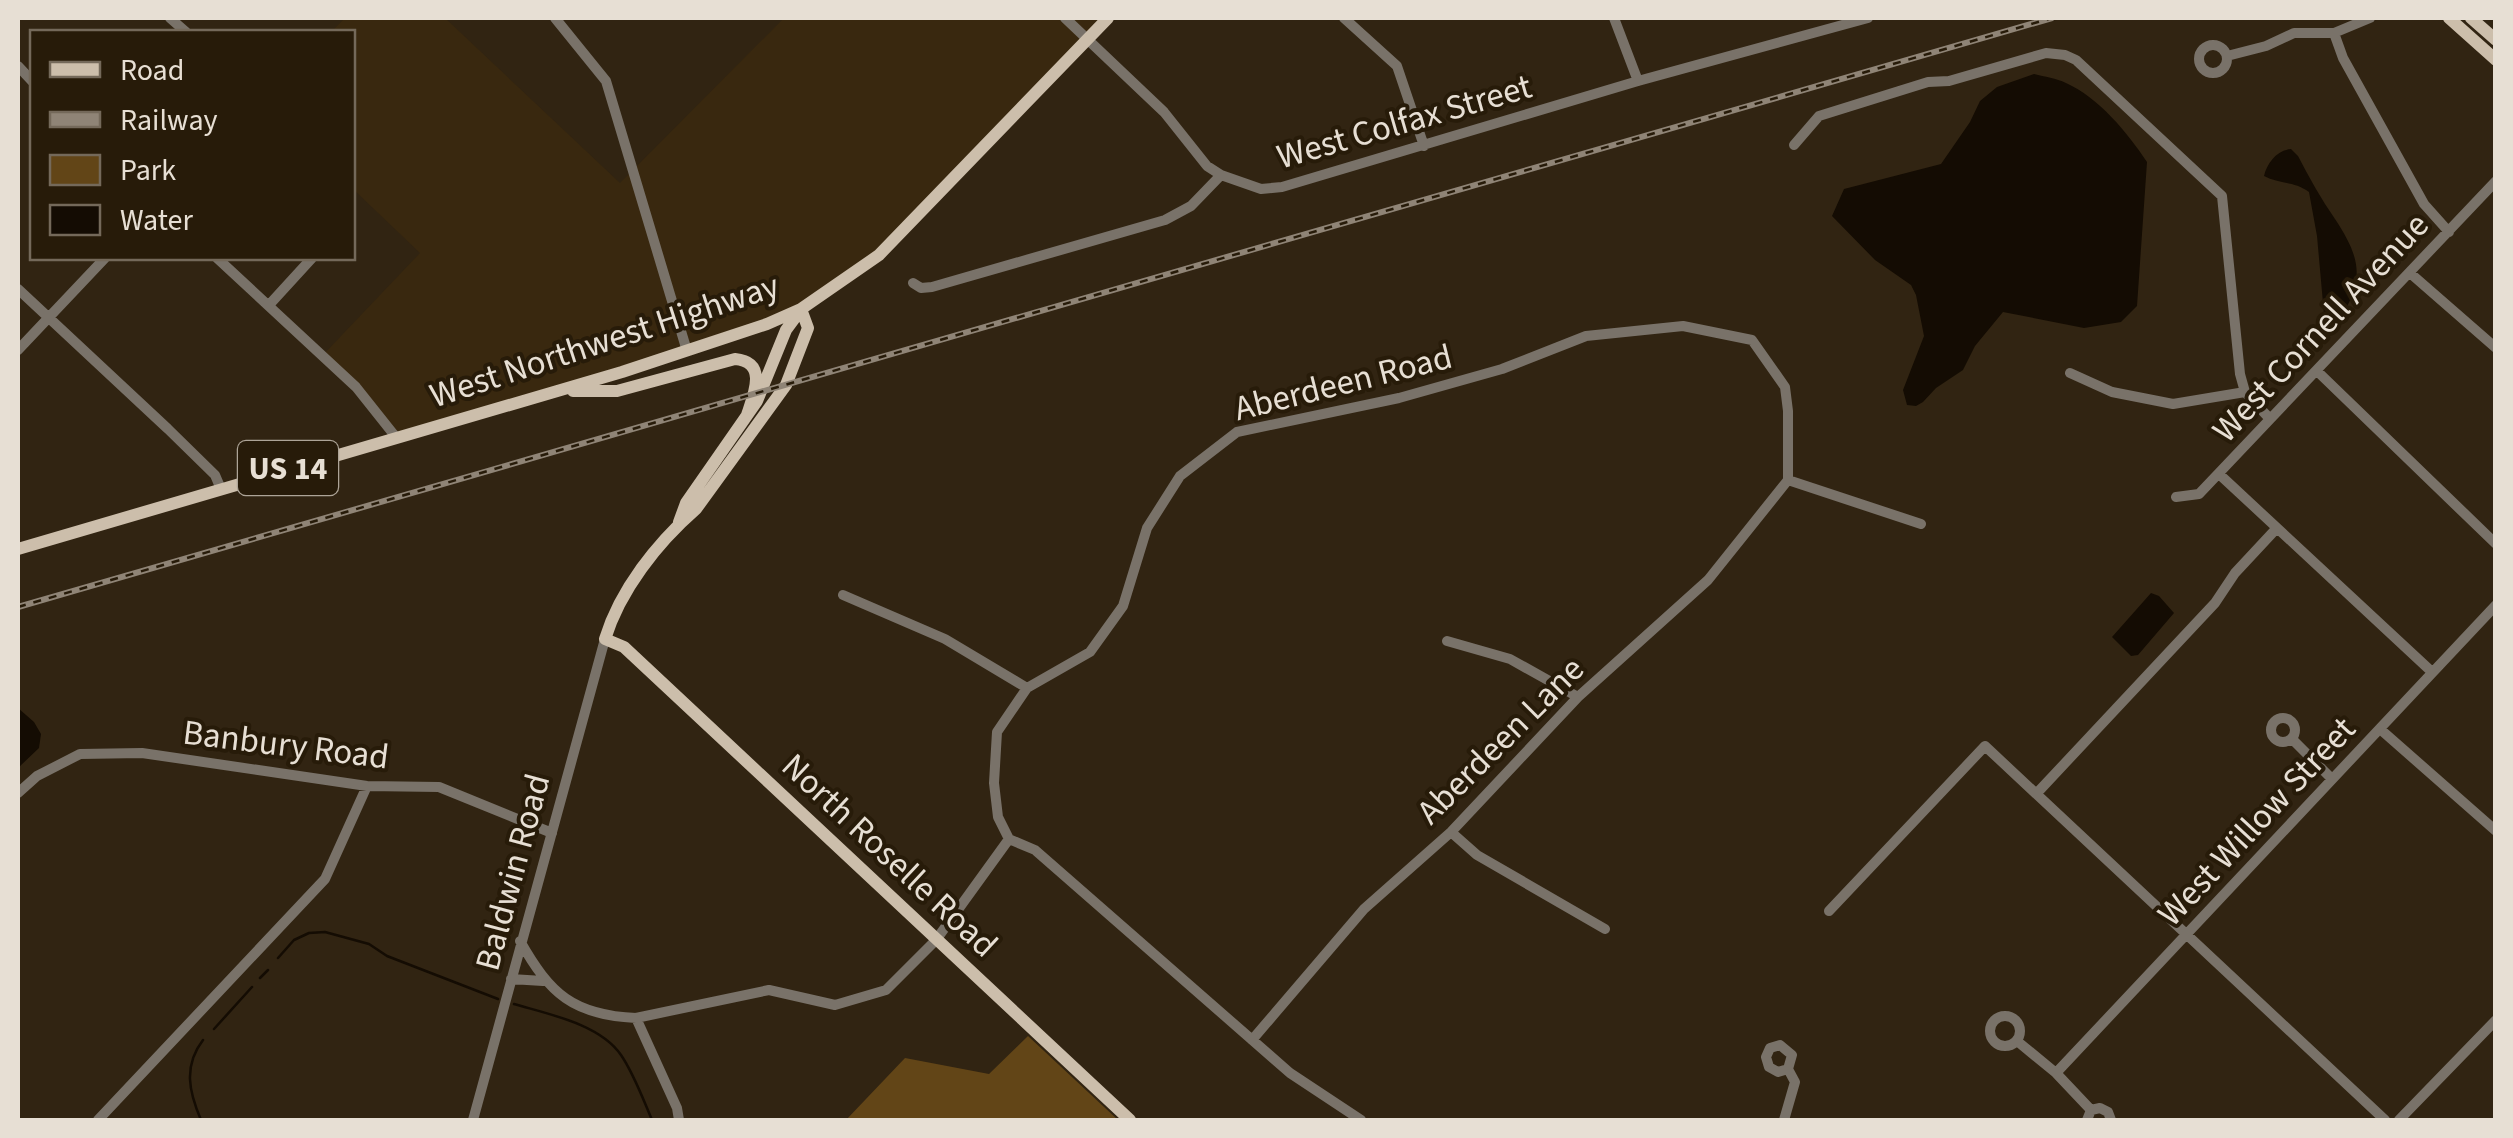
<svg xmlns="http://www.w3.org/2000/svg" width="2513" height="1138" viewBox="0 0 2513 1138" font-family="'Source Sans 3',sans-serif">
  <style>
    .built { fill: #39280f }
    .green { fill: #624517 }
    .water { fill: #140c03 }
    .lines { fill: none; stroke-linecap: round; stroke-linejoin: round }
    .stream { stroke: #140c03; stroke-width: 2.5 }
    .minor { stroke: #797269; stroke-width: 10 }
    .major { stroke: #ccbeab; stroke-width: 12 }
    .rail-casing { stroke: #8f8476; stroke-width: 6 }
    .rail { stroke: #271b09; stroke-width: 2.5; stroke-dasharray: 8; stroke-linecap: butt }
    .labels { text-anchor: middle; stroke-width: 8; stroke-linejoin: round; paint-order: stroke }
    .shield { fill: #271b09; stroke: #ada497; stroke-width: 2.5 }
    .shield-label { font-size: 32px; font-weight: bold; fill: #e7dfd4 }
    .street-label { font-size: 35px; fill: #e7dfd4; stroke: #271b09 }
  </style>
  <rect width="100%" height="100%" fill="#312412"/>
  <path class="built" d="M345,18H445L620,183L784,18H1108L879,255L767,324L395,436L322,356L420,253L353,189L352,32H331Z"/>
  <path class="green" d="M1028,1036L1118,1120H846L905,1058L989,1074Z"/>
  <path class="water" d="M2034,74C2045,77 2056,78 2066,83C2098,97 2128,133 2147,162L2137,306L2121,322L2084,328L2003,312L1975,346L1963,370L1936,388L1923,402L1916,406L1907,405L1903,390L1924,336L1916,295L1911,285L1875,260L1832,216L1844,189L1941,164L1970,122L1980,101L1997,87Z
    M2291,149L2298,156C2309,177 2321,199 2335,219C2361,258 2366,282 2337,322L2328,321L2324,314L2317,236L2309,192C2294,181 2279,184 2264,176C2267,163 2277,150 2291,149Z
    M2151,593L2159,596L2174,613L2138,655L2131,656L2112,637Z
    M18,708L34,722L41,734L39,748L18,768Z"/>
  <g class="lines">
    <path class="stream" d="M278,958L294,940L309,933L325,932L369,944L387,956L498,999
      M260,978L268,970
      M514,1004C548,1014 600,1024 621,1055C634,1074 643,1099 652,1120
      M214,1029L252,987
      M201,1120C189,1092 183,1066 203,1040"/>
    <path class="minor" d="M170,18L186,32
      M555,18L606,81L687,351
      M1065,18L1164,112L1207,166L1221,175L1261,189L1282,187L1638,81L1868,18
      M1344,18L1397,66L1424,146
      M1614,18L1638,81
      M2334,33L2343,58L2424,204L2449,232
      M2199 59a14 14 0 1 1 28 0a14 14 0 1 1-28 0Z
      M2227,56L2266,46L2294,33H2334L2370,18
      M18,66L32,81
      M1794,145L1819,116L1928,82L1949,81L2046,53L2065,55L2076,60L2222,196L2240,374L2245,392L2270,419
      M217,258L356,387L395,436
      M2410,273L2496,348
      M913,283L921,288L932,287L1165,220L1191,206L1221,175
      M18,289L168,429L215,475L221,489
      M269,305L312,258
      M18,350L105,258
      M2317,371L2496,544
      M2070,373L2112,392L2173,404L2245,392
      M2219,474L2432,672
      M1788,480L1921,524
      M2176,497L2199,494L2496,181
      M843,595L945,639L1027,688
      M1447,641L1510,659L1578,697
      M2271 730a12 12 0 1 1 24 0a12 12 0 1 1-24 0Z
      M2380,729L2496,831
      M2292,739L2332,779
      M18,793L37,776L80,754L142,753L367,786L439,787L552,833
      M2037,793L2215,603L2235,573L2276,529
      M1451,832L1477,855L1605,929
      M1009,839L1035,850L1290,1073L1361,1120
      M1829,911L1985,746L2385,1120
      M520,941C550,994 573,1015 636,1018L769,990L835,1005L886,990L936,940L1009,839L998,817L994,783L997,732L1027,688L1090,652L1123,606L1147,528L1180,476L1237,432L1399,398L1502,369L1586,336L1683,326L1752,340L1785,387L1788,411V480
      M511,979L543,981
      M1990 1031a15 15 0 1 1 30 0a15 15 0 1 1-30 0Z
      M636,1018L677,1108L679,1120
      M1252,1040L1364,909L1451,832L1578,697L1708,580L1788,480
      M2017,1041L2056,1073L2091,1110
      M2056,1073L2496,605
      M98,1120L325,879L367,786
      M473,1120L605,639
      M1784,1120L1795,1082L1788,1069L1792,1055L1780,1045L1770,1048L1766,1057L1769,1067L1778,1072L1788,1069
      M2087,1120L2091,1110L2100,1108L2108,1112L2111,1120
      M2399,1120L2496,1020"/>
    <path class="major" d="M2449,18L2496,60
      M2471,18L2496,40
      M801,309L808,328L786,385L696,509C657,543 620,590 605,639L624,647L1130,1120
      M573,391H617L735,359C768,362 754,394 747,415
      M679,522L686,503L757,401L786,330L800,311
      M18,549L622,372L767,324L801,309L879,255L1108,18"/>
    <g class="rail-casing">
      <path id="rail" d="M18,607L2052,18"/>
    </g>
    <use href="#rail" class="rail"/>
  </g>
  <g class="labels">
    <rect class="shield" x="238" y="441" width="100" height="54" rx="8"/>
    <g class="shield-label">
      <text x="288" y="479">US 14</text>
    </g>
    <g class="street-label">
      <text transform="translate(1404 121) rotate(-16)" y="12">West Colfax Street</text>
      <text transform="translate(2320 327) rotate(-47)" y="12">West Cornell Avenue</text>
      <text transform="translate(604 340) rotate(-18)" y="12">West Northwest Highway</text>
      <text transform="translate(1343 382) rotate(-14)" y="12">Aberdeen Road</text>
      <text transform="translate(1500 740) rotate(-45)" y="12">Aberdeen Lane</text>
      <text transform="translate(286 744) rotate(7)" y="12">Banbury Road</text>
      <text transform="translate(2256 821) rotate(-47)" y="12">West Willow Street</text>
      <text transform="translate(890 855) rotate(43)" y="12">North Roselle Road</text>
      <text transform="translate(512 872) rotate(-75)" y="12">Baldwin Road</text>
    </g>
  </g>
  <rect width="2513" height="1138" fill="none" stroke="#e7dfd4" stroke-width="40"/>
  <rect x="30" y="30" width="325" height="230" fill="#271b09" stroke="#74695a" stroke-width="2.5"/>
  <rect x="50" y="62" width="50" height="15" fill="#ccbeab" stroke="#74695a" stroke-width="2.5"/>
  <text x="120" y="80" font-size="30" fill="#e7dfd4">Road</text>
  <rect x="50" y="112" width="50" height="15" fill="#8f8476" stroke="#74695a" stroke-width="2.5"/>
  <text x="120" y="130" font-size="30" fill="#e7dfd4">Railway</text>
  <rect x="50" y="155" width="50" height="30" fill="#624517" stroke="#74695a" stroke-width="2.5"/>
  <text x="120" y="180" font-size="30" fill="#e7dfd4">Park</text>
  <rect x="50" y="205" width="50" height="30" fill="#140c03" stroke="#74695a" stroke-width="2.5"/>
  <text x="120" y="230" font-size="30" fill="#e7dfd4">Water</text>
</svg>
